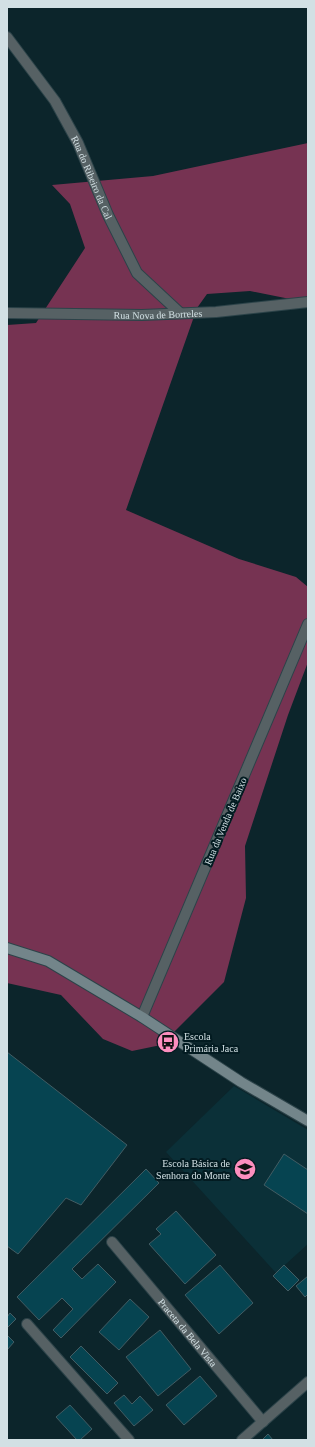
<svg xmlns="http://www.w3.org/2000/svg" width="315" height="1447" viewBox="0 0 315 1447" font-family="Georgia,serif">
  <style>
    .built { fill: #0b3038 }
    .forest { fill: #763352 }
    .building { fill: #064451; stroke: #425c63 }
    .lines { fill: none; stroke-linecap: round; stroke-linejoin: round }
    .lane-casing { stroke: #2c4349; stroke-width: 12 }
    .street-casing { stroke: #2c4349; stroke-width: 12 }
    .secondary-casing { stroke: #2c4349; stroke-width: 12 }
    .lane { stroke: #566164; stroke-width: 10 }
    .street { stroke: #566164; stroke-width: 10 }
    .secondary { stroke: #73858a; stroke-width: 10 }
    .labels { text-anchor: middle; stroke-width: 4; stroke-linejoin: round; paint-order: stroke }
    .street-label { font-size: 10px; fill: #d2e0e4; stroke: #031b21 }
    .poi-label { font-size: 10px; fill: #d2e0e4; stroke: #031b21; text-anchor: start }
  </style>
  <rect width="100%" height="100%" fill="#0c252b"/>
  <path class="built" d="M234,1086L308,1130V1244L276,1273L166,1152Z"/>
  <path class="forest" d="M308,143V297L300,301L250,291L207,294L197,308L126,510L239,559L296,577L308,587V662L288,715L245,846L246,898L224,982L161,1045L132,1051L103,1039L61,995L7,983V325L36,323L85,248L70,204L52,185L153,176Z"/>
  <path class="building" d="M7,1052L127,1145L81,1205L66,1198L18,1254L7,1246Z
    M284,1154L308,1170V1214L264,1185Z
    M146,1169L159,1183L72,1269L82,1279L98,1264L116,1282L61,1338L53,1330L73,1309L62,1298L39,1320L17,1297Z
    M176,1211L216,1255L185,1284L149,1244L161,1234L156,1229Z
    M220,1265L253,1303L219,1334L185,1295Z
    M284,1265L299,1280L288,1291L273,1276Z
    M308,1276V1294L305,1297L296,1286Z
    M130,1299L149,1317L119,1350L99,1332Z
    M10,1313L16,1319L7,1328V1317Z
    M160,1330L191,1369L158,1396L126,1357Z
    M7,1335L14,1342L7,1350Z
    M81,1346L118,1383L107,1394L70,1357Z
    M200,1376L217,1396L184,1425L166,1405Z
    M124,1395L132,1404L140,1396L153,1410L134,1426L114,1403Z
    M70,1405L92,1429L80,1440H77L56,1417Z
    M268,1434L273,1440H262Z"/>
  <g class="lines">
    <g class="lane-casing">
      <path id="lane" d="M27,1324L129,1440"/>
    </g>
    <g class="street-casing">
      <g id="street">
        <path id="s1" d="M7,37L55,101L78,143L108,215L137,273L180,313"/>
        <path id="s2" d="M7,313L142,315L216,312L308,302"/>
        <path d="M142,1017L308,624"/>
        <path id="s3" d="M112,1242L263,1422"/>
        <path d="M242,1440L308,1382"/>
      </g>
    </g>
    <g class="secondary-casing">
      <path id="secondary" d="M7,948L48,961L142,1017L241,1082L308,1121"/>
    </g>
    <use href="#lane" class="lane"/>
    <use href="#street" class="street"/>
    <use href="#secondary" class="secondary"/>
  </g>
  <defs>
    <g id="bus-disc" transform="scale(1.15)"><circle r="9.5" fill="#fd8ebe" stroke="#031b21"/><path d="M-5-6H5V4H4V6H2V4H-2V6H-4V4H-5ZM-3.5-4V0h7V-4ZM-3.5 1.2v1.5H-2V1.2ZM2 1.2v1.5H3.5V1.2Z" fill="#111"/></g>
    <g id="school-disc" transform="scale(1.15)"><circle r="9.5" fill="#fd8ebe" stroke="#031b21"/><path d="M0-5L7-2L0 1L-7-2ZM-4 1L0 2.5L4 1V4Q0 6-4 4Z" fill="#111"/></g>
  </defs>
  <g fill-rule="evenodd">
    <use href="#bus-disc" x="168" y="1042"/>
    <use href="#school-disc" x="245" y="1169"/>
  </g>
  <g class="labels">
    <g class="street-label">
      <text dy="4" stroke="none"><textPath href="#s1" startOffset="165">Rua do Ribeiro da Cal</textPath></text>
      <text dy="4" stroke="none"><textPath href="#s2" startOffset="151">Rua Nova de Borreles</textPath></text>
      <text transform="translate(225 821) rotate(-67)" y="4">Rua da Venda de Baixo</text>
      <text dy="4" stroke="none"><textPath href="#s3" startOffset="118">Praceta da Bela Vista</textPath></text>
    </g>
    <g class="poi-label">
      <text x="184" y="1040">Escola<tspan x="184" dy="12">Primária Jaca</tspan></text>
      <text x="230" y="1167" text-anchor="end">Escola Básica de<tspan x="230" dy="12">Senhora do Monte</tspan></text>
    </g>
  </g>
  <rect width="315" height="1447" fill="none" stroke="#d2e0e4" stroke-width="16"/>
</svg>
